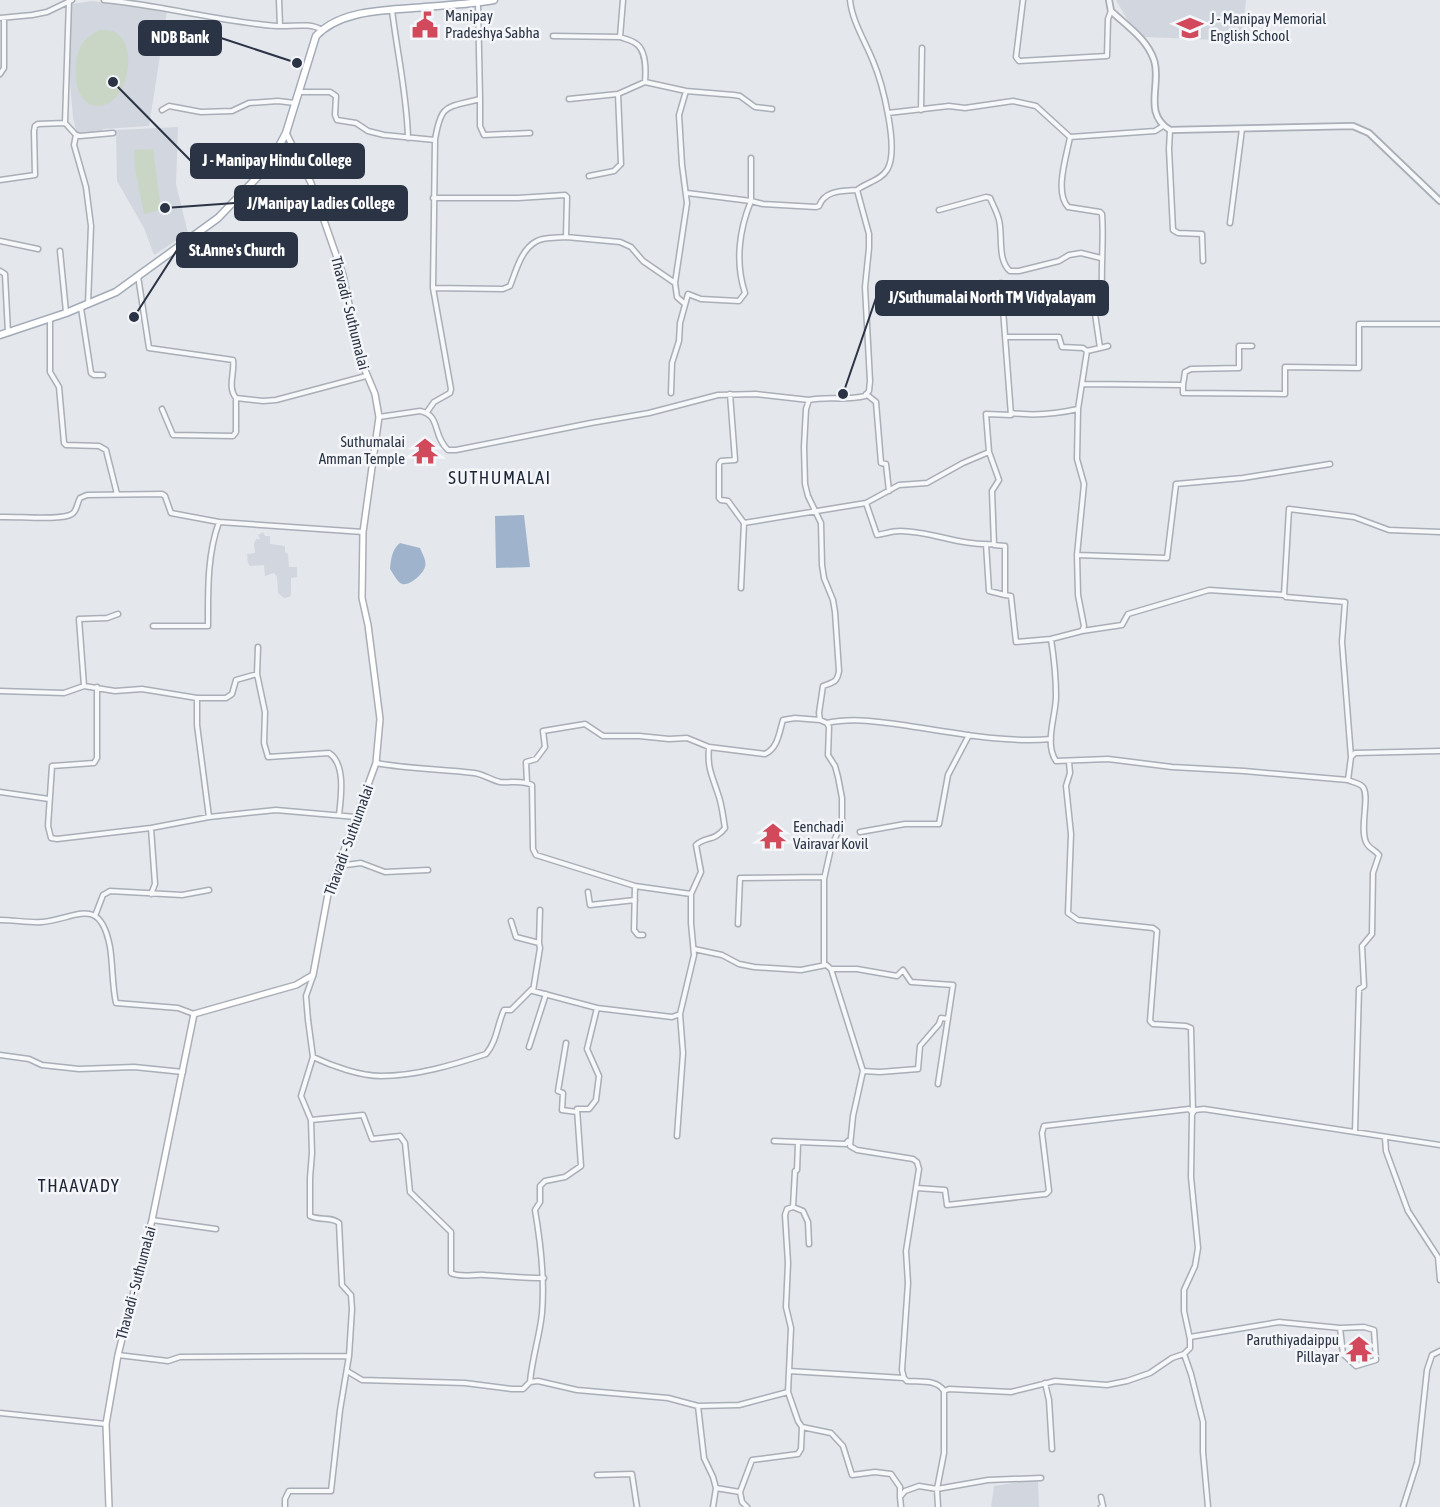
<svg xmlns="http://www.w3.org/2000/svg" width="1440" height="1507" viewBox="0 0 1440 1507" font-family="'Asap Condensed',sans-serif">
  <style>
    .built { fill: #d2d6de }
    .green { fill: #c9d6c5 }
    .water { fill: #9fb4cc }
    .lines { fill: none; stroke-linecap: round; stroke-linejoin: round }
    .minor-casing { stroke: #a9aeb7; stroke-width: 7 }
    .tertiary-casing { stroke: #a9aeb7; stroke-width: 8 }
    .secondary-casing { stroke: #a9aeb7; stroke-width: 8 }
    .primary-casing { stroke: #a3abb8; stroke-width: 9 }
    .minor { stroke: #f7f8fa; stroke-width: 4 }
    .tertiary { stroke: #f7f8fa; stroke-width: 4.5 }
    .secondary { stroke: #fff; stroke-width: 5 }
    .primary { stroke: #fff; stroke-width: 6 }
    .labels { text-anchor: middle; stroke-width: 5; stroke-linejoin: round; paint-order: stroke }
    .poi-label { font-size: 15px; fill: #2b3445; stroke: #f4f6f9; text-anchor: start }
    .street-label { font-size: 15px; fill: #2b3445; stroke: #f4f6f9 }
    .quarter-label { font-size: 18px; letter-spacing: 1.5px; fill: #1d2536; stroke: #f4f6f9 }
    .leader { fill: none; stroke: #2b3445; stroke-width: 2 }
    .callout-dot { fill: #2b3445; stroke: #f4f6f9; stroke-width: 2 }
    .callout { fill: #2b3445; stroke: #2b3445; stroke-width: 2 }
    .callout-label { font-size: 16px; text-anchor: middle; font-weight: bold; fill: #fff }
  </style>
  <rect width="100%" height="100%" fill="#e4e7ec"/>
  <path class="built" d="M1116,0H1246L1242,41L1145,37L1127,19Z
    M92,1L167,11L149,126L103,129L99,133L77,135L73,117L67,48L70,42L72,4Z
    M178,127L176,184L188,233L154,255L144,228L117,181L116,130Z
    M263,532L265,536H270V544L285,546V552L288,554L289,567H297V577L291,578V595L289,597L284,598L278,593L277,577L274,573L265,576L264,565L250,566L248,563L247,554L255,553L254,544L256,539H260L258,535Z
    M1032,1480L1038,1482L1039,1507H991L994,1486Z"/>
  <path class="green" d="M99,30C103,30 109,30 113,31C140,42 129,107 97,106C91,106 86,103 82,97C73,85 74,57 82,44C87,37 92,34 99,30Z
    M153,149L161,210L144,214L135,169L134,150Z"/>
  <path class="water" d="M524,515L530,567L496,568L495,516Z
    M400,543L420,548C422,553 427,561 425,567C423,574 410,586 402,584C397,582 393,573 390,569C391,559 392,549 400,543Z"/>
  <g class="lines">
    <g class="minor-casing">
      <path id="minor" d="M104,0C162,5 220,22 277,26C292,27 309,22 322,30
        M279,0L280,26
        M850,0C852,21 865,41 873,61C882,82 900,150 887,170C880,181 867,182 857,190L869,234V248L865,287L870,381L869,391L865,396C846,401 827,396 809,400L806,409L804,447L805,484L808,496L821,523L822,565L824,578L833,600L835,612L839,671C837,683 833,682 823,686L819,713L820,720L827,723L829,727L828,755L835,766L838,777L842,798V822L831,848L824,879V963L831,969L863,1071L853,1116L850,1146L857,1150L913,1159L917,1162L919,1169L906,1251L908,1283L902,1370L904,1378L907,1381C919,1382 937,1379 944,1391V1453L937,1489L938,1507
        M1023,0L1016,57L1019,61L1107,56L1108,19L1111,11
        M392,10C397,52 407,95 408,138
        M0,18L32,15L47,12L72,0
        M553,36L620,37
        M0,74L4,68V18
        M645,82L686,91L734,95L740,96L755,107L772,109
        M299,92H330L336,96L335,115L337,120L356,123L368,131L384,135L435,140
        M480,99V126L484,135L530,133
        M569,99L618,94
        M162,110L169,106L201,112L232,111L249,103L278,101L295,103
        M921,110L922,48
        M888,113L949,106L965,108L1013,101L1036,106L1070,137
        M65,123L69,0
        M1163,126L1155,131L1070,137C1067,155 1054,192 1068,207L1100,212L1102,214C1104,239 1101,264 1102,289L1095,295L1093,300L1100,348L1087,351L1078,409L1077,459L1084,484L1077,555L1078,595L1084,626L1082,631L1051,639C1054,658 1056,676 1056,696C1056,716 1044,743 1056,761L1108,759L1172,767L1244,771L1348,780C1352,782 1359,783 1362,786C1371,794 1359,827 1366,842C1368,848 1375,850 1379,855L1373,873L1372,934L1362,946L1364,986L1359,989L1355,1132
        M1170,130L1169,149L1173,230L1178,233L1202,234L1203,261
        M76,135L74,145L86,187L91,226L88,304
        M751,158V201L763,204L816,207L819,206C825,190 842,191 857,190
        M589,176L614,171L621,164L618,94L645,82C646,70 646,49 635,43C631,40 625,39 620,37L623,0
        M0,180L35,175L34,131L35,126L38,124L65,123L76,135L80,136L113,133
        M433,198H518L565,195L567,197L566,237L620,242L631,247L643,261L675,283
        M939,210L986,197L990,198C993,205 997,212 999,220C1003,236 997,260 1010,271H1019L1059,261L1069,255L1081,253L1101,258
        M1230,223L1242,129
        M0,241L38,249
        M60,251L66,312
        M0,271L5,274L8,333
        M138,276L149,348L233,360C235,373 227,387 236,398L263,401L276,400L366,376
        M1001,283L1011,415L986,414L989,452L999,480L992,491L994,545L1005,546V595L1011,596L1016,642L1051,639
        M433,288L503,289L510,286C516,271 521,249 537,241C544,237 557,238 566,237
        M685,304L677,297L675,283L687,203L682,165L679,115L686,91
        M81,308L91,373L94,375H103
        M50,319V372L59,387L64,443L66,445L99,446L106,450L117,494
        M1006,337H1059L1062,347L1083,348L1087,351
        M1100,348L1108,346
        M1083,384L1183,385V393L1285,394V367L1359,368V324H1440
        M1183,385L1185,372L1191,369L1239,368V346H1252
        M671,393L672,363L679,341L680,323L688,294L701,299L739,301L745,293C735,263 739,230 751,201L687,193
        M730,394L735,460L721,461L719,464V498L721,500L728,501L744,523L741,588
        M866,394L876,402L881,463L886,464L889,491
        M162,409L173,435L233,436L236,432V398
        M427,412L434,402L450,393L451,389L433,288L435,140C441,103 446,108 480,99L478,3
        M1011,413C1034,416 1056,414 1078,409
        M379,417L420,411C441,415 432,435 448,450H456L591,423L649,413L718,395L756,394L809,400
        M866,503L877,535C884,534 892,531 900,531C931,531 960,546 993,544
        M0,517C16,516 61,521 72,514C77,511 77,503 80,498L87,495L162,494L165,496L171,513L219,522L363,532
        M744,523L866,503L899,485L927,483L963,463L989,452
        M986,544L989,591L1005,595
        M1077,555L1167,558L1176,484L1243,478L1330,464
        M1284,595L1286,597L1345,602L1342,642L1351,757
        M153,626H208C208,591 207,555 219,522
        M1082,631L1122,625L1128,614L1209,590L1284,595L1289,509L1354,517L1389,530L1440,532
        M258,647L257,674L265,712L264,743L268,757L329,753C346,764 341,797 339,815
        M84,686L79,619L107,618L118,614
        M97,687V758L94,763L52,766L48,826L51,838L57,839L151,828L209,817L276,810L356,817
        M0,691L64,693L84,686L115,691L142,689L197,698H226L232,694L236,680L257,674
        M197,698V725L209,817
        M827,723C853,717 883,722 909,726C956,733 1004,743 1051,739
        M376,763C409,769 441,769 474,773C483,774 491,780 500,782C511,783 523,780 532,785L533,849L536,855L635,886L691,894
        M1348,780L1351,757L1355,753L1440,751
        M527,782L526,762L536,759L545,747L543,731L585,724L603,736H639L669,739L687,738L709,747
        M0,792L49,799
        M860,832L905,824H939L948,775L969,735
        M338,866L361,863L385,872L428,870
        M635,886L634,930L638,935H643
        M588,892L590,905L635,900
        M151,894L155,884L151,828
        M95,916L103,895L110,891L182,895L209,890
        M0,920C14,920 29,923 42,922C76,919 100,894 110,947C113,966 112,985 116,1003L178,1008L194,1014
        M511,921L516,937L539,943L540,948L533,991L597,1008L672,1017L680,1014
        M738,924L740,878L824,877
        M539,943L540,910
        M694,949L722,955L739,964L754,967L801,970L826,965
        M831,969H857L897,976L903,970L911,982L953,985L938,1084
        M566,1043L558,1091L563,1093L562,1110L577,1112
        M529,1047L546,994
        M0,1055L29,1059L42,1065L79,1069L134,1067L183,1072
        M313,1057C332,1066 360,1076 381,1076C416,1076 453,1065 486,1054C497,1041 497,1025 504,1010H511L532,989
        M863,1071L880,1072L918,1069L920,1046L939,1024L941,1018L948,1019
        M311,1120L363,1115L372,1139L400,1136L405,1143L410,1192L451,1232V1273C461,1278 474,1274 485,1275C504,1276 524,1278 544,1278
        M677,1136L683,1053L680,1014L694,955L691,923V894L701,872L696,845C706,836 714,842 725,828C723,817 722,804 718,794C712,775 707,768 709,747L765,754C778,748 779,733 783,720L795,718L820,720
        M1385,1138L1386,1151L1408,1211L1438,1257L1440,1280
        M774,1141L846,1144L848,1141
        M798,1144L797,1170L795,1171L793,1207L803,1211L808,1222L809,1244
        M917,1188L945,1190L947,1205L1046,1194L1049,1191L1042,1133L1044,1126L1189,1109L1193,1113L1191,1028L1186,1026L1153,1024L1150,1021L1157,931L1153,928L1078,920L1068,913L1071,834L1066,786L1070,773L1069,762
        M152,1220L216,1229
        M1190,1337L1279,1322L1340,1328L1364,1327L1374,1330L1376,1360L1356,1366L1343,1354L1340,1328
        M118,1355L168,1361L180,1357L349,1356
        M347,1371L362,1380L465,1383L512,1389H523L530,1382L538,1381L577,1390L668,1398L698,1406L739,1405L788,1392
        M789,1371L904,1378
        M530,1382C532,1358 540,1335 542,1313C545,1278 541,1245 535,1210L540,1202V1186L545,1181L565,1177L581,1166L577,1109H589L596,1100L599,1076L587,1049L597,1008
        M1045,1383L1049,1400L1052,1449
        M944,1391L949,1389L1011,1392L1055,1381L1107,1385L1127,1381L1150,1373L1172,1358L1184,1354
        M698,1406L704,1458L713,1477L716,1488L713,1507
        M0,1413L106,1424
        M802,1427L831,1433L843,1446L852,1475L875,1472L891,1474L900,1487V1497
        M597,1475L632,1474L637,1507
        M716,1488L740,1492
        M285,1507V1499L289,1491H331L340,1410L349,1356L352,1309L351,1295L342,1285L339,1223C331,1216 320,1221 310,1216V1178L312,1153L311,1120L301,1096L313,1057L308,1020L306,996L313,976
        M747,1507L742,1502L740,1492L752,1460L798,1454L801,1449L802,1427L798,1421L788,1392L791,1328L786,1307L788,1263L785,1215L787,1209L793,1207
        M901,1507L900,1497L905,1491L919,1486L937,1489L988,1480L1041,1478
        M1101,1507L1103,1506L1101,1497
        M1208,1507L1203,1452V1422L1191,1374L1184,1354L1190,1348V1339L1184,1311V1290L1195,1266L1198,1248L1191,1177L1192,1114L1195,1110L1204,1109L1440,1145
        M1403,1507L1417,1463L1427,1370L1432,1355L1440,1351"/>
    </g>
    <g class="tertiary-casing">
      <path id="tertiary" d="M1109,0L1111,11C1127,26 1147,39 1154,60C1162,84 1142,113 1170,130L1353,126L1369,133L1440,201"/>
    </g>
    <g class="secondary-casing">
      <path id="secondary" d="M109,1507L106,1424L118,1355L152,1220L194,1014L296,985L313,975L328,894L376,763L380,719L368,625L362,598L363,532L379,417L375,394L360,358L343,275L311,183L286,133"/>
    </g>
    <g class="primary-casing">
      <path id="primary" d="M0,335L66,313L116,292L218,218L269,165L286,133L316,36C342,8 390,11 425,7C448,5 471,4 494,0"/>
    </g>
    <use href="#minor" class="minor"/>
    <use href="#tertiary" class="tertiary"/>
    <use href="#secondary" class="secondary"/>
    <use href="#primary" class="primary"/>
  </g>
  <defs>
    <g id="civic-bare" transform="scale(2.07)"><path d="M-.6-6.5H3V-4.5H.6V-3L4-1V1h2V6H-6V1h2V-1L-.6-3ZM-1.2 2.5V6h2.4V2.5Z" fill="#d1495b" stroke="#f4f6f9" stroke-width="2.5" paint-order="stroke"/></g>
    <g id="school-bare" transform="scale(2.07)"><path d="M0-5L7-2L0 1L-7-2ZM-4 1L0 2.5L4 1V4Q0 6-4 4Z" fill="#d1495b" stroke="#f4f6f9" stroke-width="2.5" paint-order="stroke"/></g>
    <g id="temple-bare" transform="scale(2.07)"><path d="M0-6L5-2H3V0L6.5 2.5H4V6H1.5V3h-3V6H-4V2.5H-6.5L-3 0V-2H-5Z" fill="#d1495b" stroke="#f4f6f9" stroke-width="2.5" paint-order="stroke"/></g>
  </defs>
  <g fill-rule="evenodd">
    <use href="#civic-bare" x="425" y="25"/>
    <use href="#school-bare" x="1190" y="28"/>
    <use href="#temple-bare" x="425" y="451"/>
    <use href="#temple-bare" x="773" y="836"/>
    <use href="#temple-bare" x="1359" y="1349"/>
  </g>
  <g class="labels">
    <g class="poi-label">
      <text x="445" y="21">Manipay<tspan x="445" dy="17">Pradeshya Sabha</tspan></text>
      <text x="1210" y="24">J - Manipay Memorial<tspan x="1210" dy="17">English School</tspan></text>
      <text x="405" y="447" text-anchor="end">Suthumalai<tspan x="405" dy="17">Amman Temple</tspan></text>
      <text x="793" y="832">Eenchadi<tspan x="793" dy="17">Vairavar Kovil</tspan></text>
      <text x="1339" y="1345" text-anchor="end">Paruthiyadaippu<tspan x="1339" dy="17">Pillayar</tspan></text>
    </g>
    <g class="street-label">
      <text transform="translate(350 313) rotate(76)" y="5">Thavadi - Suthumalai</text>
      <text transform="translate(349 840) rotate(-70)" y="5">Thavadi - Suthumalai</text>
      <text transform="translate(136 1283) rotate(-75)" y="5">Thavadi - Suthumalai</text>
    </g>
    <g class="quarter-label">
      <text x="500" y="484">SUTHUMALAI</text>
      <text x="79" y="1192">THAAVADY</text>
    </g>
  </g>
  <path class="leader" d="M297 63L221 38M113 82L191 161M165 208L235 203M134 317L177 250M843 394L876 298"/>
  <g class="callout-dot">
    <circle cx="297" cy="63" r="6"/>
    <circle cx="113" cy="82" r="6"/>
    <circle cx="165" cy="208" r="6"/>
    <circle cx="134" cy="317" r="6"/>
    <circle cx="843" cy="394" r="6"/>
  </g>
  <g class="callout">
    <rect x="139" y="21" width="82" height="34" rx="6"/>
    <rect x="191" y="144" width="173" height="34" rx="6"/>
    <rect x="235" y="186" width="172" height="34" rx="6"/>
    <rect x="177" y="233" width="120" height="34" rx="6"/>
    <rect x="876" y="281" width="232" height="34" rx="6"/>
  </g>
  <g class="callout-label">
    <text x="180" y="43">NDB Bank</text>
    <text x="277" y="166">J - Manipay Hindu College</text>
    <text x="321" y="209">J/Manipay Ladies College</text>
    <text x="237" y="256">St.Anne's Church</text>
    <text x="992" y="303">J/Suthumalai North TM Vidyalayam</text>
  </g>
</svg>
